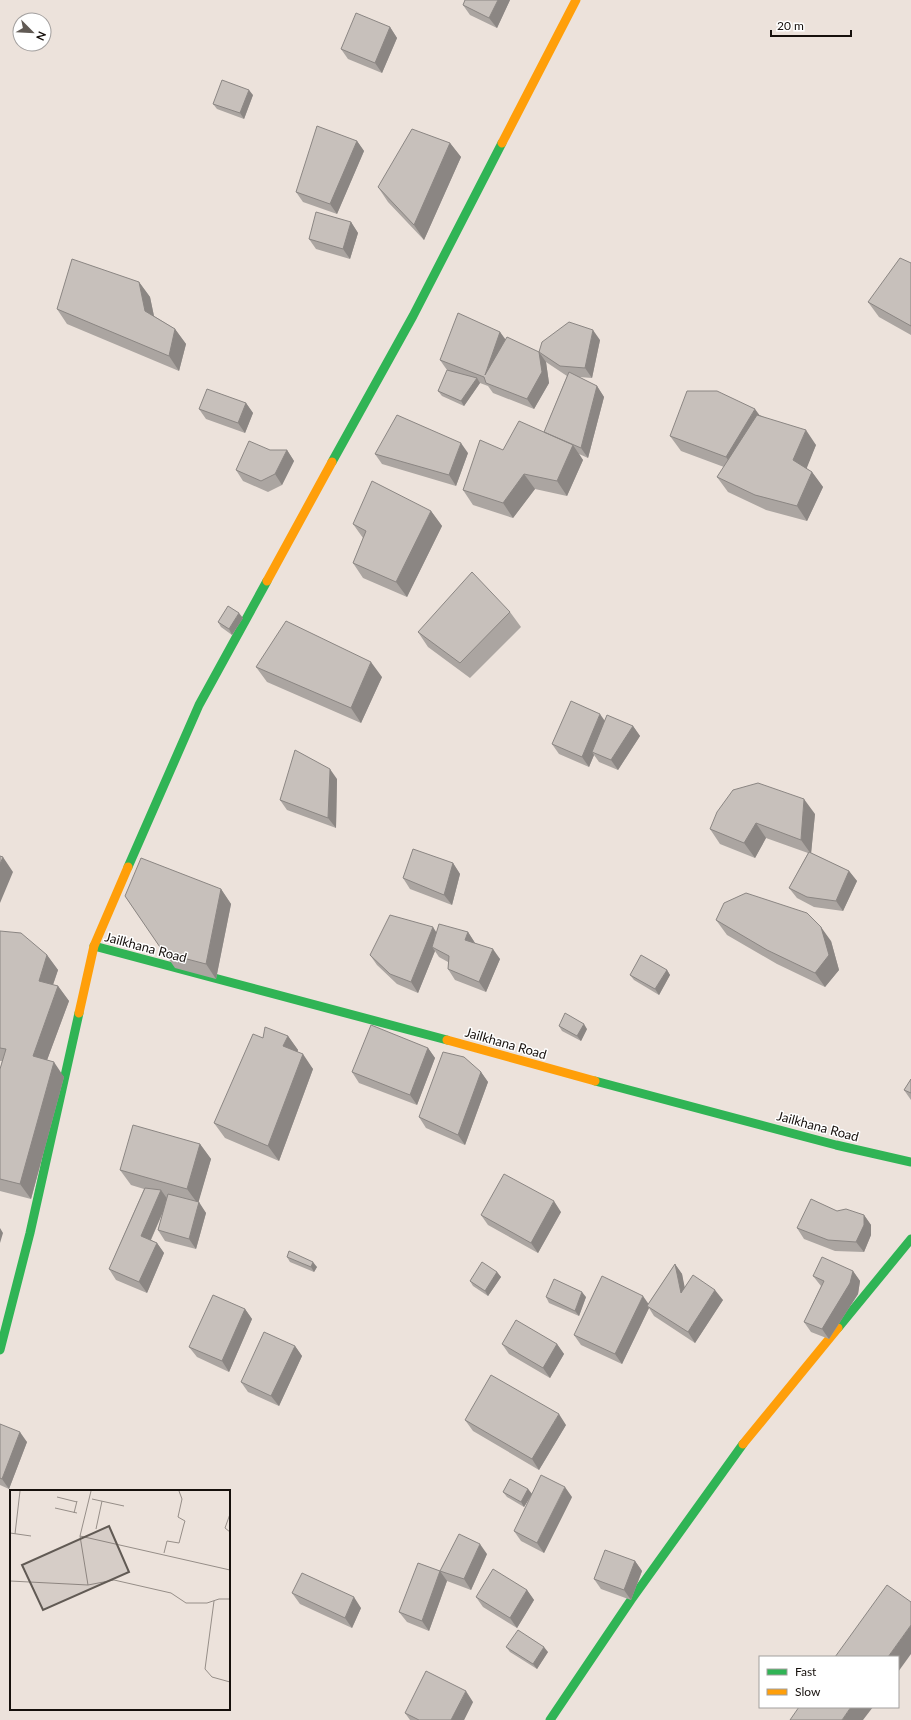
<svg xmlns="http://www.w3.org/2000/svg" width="911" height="1720" viewBox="0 0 911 1720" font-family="Lato,sans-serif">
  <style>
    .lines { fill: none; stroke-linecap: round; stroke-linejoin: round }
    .fast { stroke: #30b455; stroke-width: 9 }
    .slow { stroke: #ff9f0a; stroke-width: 9 }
    .wall { fill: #aba5a1 }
    .shaded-wall { fill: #8b8683 }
    .building { fill: #c7c0bb; stroke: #8b8683 }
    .labels { text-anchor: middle; stroke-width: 3; stroke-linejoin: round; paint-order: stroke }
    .street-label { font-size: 13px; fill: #16100c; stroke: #fff }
    .inset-road { fill: none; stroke: #968e88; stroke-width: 1 }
    .view { fill: #615a54; fill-opacity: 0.15; stroke: #615a54; stroke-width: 2 }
    .inset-edge { fill: none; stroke: #16100c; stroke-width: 2 }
  </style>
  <rect width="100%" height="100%" fill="#ece2db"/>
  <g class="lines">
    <path class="fast" d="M332,462L413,316L502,143
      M128,867L199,705L267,581
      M94,946L447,1040
      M595,1081L836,1145L911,1162
      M838,1328L911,1239
      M0,1350L30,1233L79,1013
      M550,1720L631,1600L743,1444"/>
    <path class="slow" d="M502,143L576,0
      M267,581L332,462
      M79,1013L94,946L128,867
      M447,1040L595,1081
      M743,1444L838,1328"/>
  </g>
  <path class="wall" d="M465,0H510L497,28L470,15L463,5Z
    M390,27L397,38L382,73L348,59L341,49Z
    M253,95L244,119L217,109L213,104Z
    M357,141L364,151L337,214L303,202L296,192Z
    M450,143L461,157L424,240L388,202L378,187Z
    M351,222L358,233L350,259L316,249L309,239Z
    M911,263V335L879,317L868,302Z
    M139,282L150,297L154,316L175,329L186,344L179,371L67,324L57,309Z
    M500,332L506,340L539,352L600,340L592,378L579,377L597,386L604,397L588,458L579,454L583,460L567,496L535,489L513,518L473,505L463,490L503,450L544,432L567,376L546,362L549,383L534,409L493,393L488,386L480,383L464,406L442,396L438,391L450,371L447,370L440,360Z
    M246,403L253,413L245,433L206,419L199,409Z
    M760,415L816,445L806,468L812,472L823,487L807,521L766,510L728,492L717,477L724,467L681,451L670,436Z
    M287,450L294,461L282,485L268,492L243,481L236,470Z
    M468,453L456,486L382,464L375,454Z
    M431,511L442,526L407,597L363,578L353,563L363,538L353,524Z
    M510,612L521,627L470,678L428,647L418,632Z
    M243,618L232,635L221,627L218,622Z
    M256,667L382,677L361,723L267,682Z
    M605,720L633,726L640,736L618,770L599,762L594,755L589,767L559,754L552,744Z
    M337,779L336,828L287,810L280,800Z
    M815,814L811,853L849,871L857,881L843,911L814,907L797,898L789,888L808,853L766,838L755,858L720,844L710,829Z
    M453,863L460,874L452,905L410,889L403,878Z
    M221,889L231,904L216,979L175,968L125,896Z
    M716,920L831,941L839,970L825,987L777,964L727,935Z
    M0,931L47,955L58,970L53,985L58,986L69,1001L47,1060L64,1077L31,1199L0,1191V1069L2,1061H0Z
    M437,932H468L475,943L500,959L486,992L455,980L448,969V962L439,957L435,951L418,993L397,984L377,965L370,955Z
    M667,970L670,975L659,995L634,980L630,975Z
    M559,1026L587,1029L581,1041L562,1031Z
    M288,1036L298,1050V1052L313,1069L279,1161L225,1138L214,1123L263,1038Z
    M428,1048L435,1058L417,1105L359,1083L352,1072Z
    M481,1072L488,1082L465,1145L426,1128L419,1117Z
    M911,1079V1100L904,1090Z
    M200,1144L211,1159L198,1202L206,1213L196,1249L165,1241L158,1230L163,1212L151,1240L157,1243L164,1253L147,1293L116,1280L109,1269L144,1189L131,1185L120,1170Z
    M837,1211L864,1215L871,1225V1235L864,1252L835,1251L804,1239L797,1228Z
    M561,1212L538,1253L488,1225L481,1215Z
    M287,1257L317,1267L314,1272L290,1262Z
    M675,1264L682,1274L684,1287L723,1300L695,1343L654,1316L649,1308L622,1364L581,1345L574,1335L648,1304Z
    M853,1271L860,1281L858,1294L829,1339L811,1332L804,1322L821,1286L813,1276Z
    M497,1272L501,1277L488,1296L473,1286L470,1281Z
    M546,1297H586L579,1316L549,1303Z
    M245,1309L252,1319L229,1372L197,1357L189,1347Z
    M502,1344H557L564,1354L550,1378L509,1354Z
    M295,1346L302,1356L279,1406L248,1392L241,1382Z
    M465,1420L566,1425L539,1470L473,1431Z
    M0,1424L27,1442L9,1489L0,1485Z
    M528,1489L532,1494L524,1507L507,1497L503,1492Z
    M572,1497L544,1553L521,1541L514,1531Z
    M487,1554L471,1590L447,1581L429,1631L407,1622L399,1612L440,1571Z
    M635,1561L642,1571L631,1600L601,1589L594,1579Z
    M527,1590L534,1600L517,1628L483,1607L476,1597Z
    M292,1593L361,1608L352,1628L300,1604Z
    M506,1647L548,1652L537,1669L510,1652Z
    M473,1702L464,1720H410L405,1713Z"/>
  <path class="shaded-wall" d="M498,0H510L497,28L489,18Z
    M390,27L397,38L382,73L375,63Z
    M249,90L253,95L244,119L240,113Z
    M357,141L364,151L337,214L330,204Z
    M450,143L461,157L424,240L414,225Z
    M351,222L358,233L350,259L343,249Z
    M139,282L150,297L156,326L145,311Z
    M175,329L186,344L179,371L169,356Z
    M593,330L600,340L592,378L585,368Z
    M500,332L507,342L485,375Z
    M539,352L546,362L549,383L534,409L527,399Z
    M477,378L480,383L464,406L461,401Z
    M597,386L604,397L588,458L581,448Z
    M246,403L253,413L245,433L238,423Z
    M755,409L766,424L736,472L726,457Z
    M806,430L816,445L804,475L793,460Z
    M461,443L468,453L456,486L449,475Z
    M573,445L583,460L567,496L557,481Z
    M287,450L294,461L282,485L275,474Z
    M812,472L823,487L807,521L797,506Z
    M524,474L535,489L513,518L503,503Z
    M431,511L442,526L407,597L396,582Z
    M239,613L243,618L232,635L229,629Z
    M371,662L382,677L361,723L351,708Z
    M600,714L607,724L592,752L594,755L589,767L582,757Z
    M633,726L640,736L618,770L611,760Z
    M330,769L337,779L336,828L328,818Z
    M804,799L815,814L811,854L801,840Z
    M756,823L766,838L755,858L744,843Z
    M3,857L13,872L0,903V864Z
    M453,863L460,874L452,905L444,895Z
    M849,871L857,881L843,911L836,901Z
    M221,889L231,904L216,979L206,964Z
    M433,927L440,938L432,947L435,951L418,993L411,982Z
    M821,927L831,941L839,970L825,987L815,973Z
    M468,932L475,943L472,950L465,940Z
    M493,949L500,959L486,992L479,982Z
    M47,955L58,970L49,996L39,981Z
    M667,970L670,975L659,995L655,989Z
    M58,986L69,1001L43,1071L33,1056Z
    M584,1024L587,1029L581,1041L577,1036Z
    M288,1036L298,1050L294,1061L283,1046Z
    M428,1048L435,1058L417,1105L410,1095Z
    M303,1054L313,1069L279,1161L268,1146Z
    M54,1062L64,1077L31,1199L20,1184Z
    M481,1072L488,1082L465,1145L458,1135Z
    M200,1144L211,1159L198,1204L187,1189Z
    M161,1190L168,1200L148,1246L141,1236Z
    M554,1201L561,1212L538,1253L531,1243Z
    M199,1202L206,1213L196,1249L189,1239Z
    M864,1215L871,1225V1235L864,1252L856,1242Z
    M0,1228L3,1233L0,1243Z
    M157,1243L164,1253L147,1293L139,1282Z
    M313,1262L317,1267L314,1272L311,1267Z
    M675,1264L682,1274L688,1303L681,1293Z
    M853,1271L860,1281L858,1294L829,1339L822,1329Z
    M497,1272L501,1277L488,1296L485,1291Z
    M715,1290L723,1300L695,1343L688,1332Z
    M582,1292L586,1297L579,1316L575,1311Z
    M643,1296L650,1306H647L649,1308L622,1364L615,1354Z
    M245,1309L252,1319L229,1372L222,1361Z
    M557,1344L564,1354L550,1378L543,1368Z
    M295,1346L302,1356L279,1406L271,1396Z
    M559,1414L566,1425L539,1470L532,1459Z
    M20,1432L27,1442L9,1489L2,1479Z
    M565,1487L572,1497L544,1553L537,1543Z
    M528,1489L532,1494L524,1507L521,1502Z
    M480,1544L487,1554L471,1590L464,1579Z
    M635,1561L642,1571L631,1600L624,1590Z
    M440,1571L447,1581L429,1631L422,1621Z
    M527,1590L534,1600L517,1628L510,1618Z
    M354,1597L361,1608L352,1628L345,1618Z
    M911,1625V1654L898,1672V1657H888Z
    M544,1647L548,1652L537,1669L533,1664Z
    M466,1691L473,1702L464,1720H451Z
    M851,1707H873L863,1720H842Z"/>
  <path class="building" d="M465,0H498L489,18L463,5Z
    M356,13L390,27L375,63L341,49Z
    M222,80L249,90L240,113L213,104Z
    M317,126L357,141L330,204L296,192Z
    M412,129L450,143L414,225L378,187Z
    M316,212L351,222L343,249L309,239Z
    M900,258L911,263V326L868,302Z
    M72,259L139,282L145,311L175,329L169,356L57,309Z
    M458,313L500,332L485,375L507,337L539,352L542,342L569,322L593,330L585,368L560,366L539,352L542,372L527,399L486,383L484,377L440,360Z
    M447,370L477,378L461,401L438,391Z
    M569,372L597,386L581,448L544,432Z
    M207,389L246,403L238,423L199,409Z
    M687,391H717L755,409L726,457L670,436Z
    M397,415L461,443L449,475L375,454Z
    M757,415L806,430L793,460L812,472L797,506L755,495L717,477Z
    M519,421L573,445L557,481L524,474L503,503L463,490L480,440L503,450Z
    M249,441L270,450H287L275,474L261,481L236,470Z
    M372,481L431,511L396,582L353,563L366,531L353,524Z
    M472,572L510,612L460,663L418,632Z
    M228,606L239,613L229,629L218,622Z
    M286,621L371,662L351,708L256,667Z
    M571,701L600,714L582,757L552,744Z
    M607,715L633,726L611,760L592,752Z
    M295,750L330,769L328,818L280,800Z
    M758,783L804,799L801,840L756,823L744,843L710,829L717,812L733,790Z
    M413,849L453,863L444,895L403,878Z
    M809,852L849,871L836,901L807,897L789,888Z
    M0,856L3,857L0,864Z
    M141,858L221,889L206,964L164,953L125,896Z
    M746,893L807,913L821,927L829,955L815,973L767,950L716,920L724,903Z
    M390,915L433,927L411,982L390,974L370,955Z
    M439,924L468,932L465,940L493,949L479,982L448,969L449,956L432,947Z
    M0,931L21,933L47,955L39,981L58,986L33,1056L54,1062L20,1184L0,1179V1069L6,1049L0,1048Z
    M641,955L667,970L655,989L630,975Z
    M565,1013L584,1024L577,1036L559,1026Z
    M371,1025L428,1048L410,1095L352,1072Z
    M265,1027L288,1036L283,1046L303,1054L268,1146L214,1123L253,1034L263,1038Z
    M443,1052L464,1057L481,1072L458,1135L419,1117Z
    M911,1079V1093L904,1090Z
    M133,1125L200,1144L187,1189L120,1170Z
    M504,1174L554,1201L531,1243L481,1215Z
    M145,1188L161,1190L141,1236L157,1243L139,1282L109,1269Z
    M168,1194L199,1202L189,1239L158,1230Z
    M811,1199L837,1211L846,1209L864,1215V1225L856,1242L828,1240L797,1228Z
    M289,1251L313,1262L311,1267L287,1257Z
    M822,1257L853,1271L850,1283L822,1329L804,1322L824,1281L813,1276Z
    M482,1262L497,1272L485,1291L470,1281Z
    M675,1264L681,1293L693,1275L715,1290L688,1332L647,1306Z
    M602,1276L643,1296L615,1354L574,1335Z
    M554,1279L582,1292L575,1311L546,1297Z
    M213,1295L245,1309L222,1361L189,1347Z
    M516,1320L557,1344L543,1368L502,1344Z
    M264,1332L295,1346L271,1396L241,1382Z
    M491,1375L559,1414L532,1459L465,1420Z
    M0,1424L20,1432L2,1479L0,1478Z
    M541,1475L565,1487L537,1543L514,1531Z
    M510,1479L528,1489L521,1502L503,1492Z
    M459,1534L480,1544L464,1579L440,1571Z
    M605,1550L635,1561L624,1590L594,1579Z
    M418,1563L440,1571L422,1621L399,1612Z
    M493,1569L527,1590L510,1618L476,1597Z
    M302,1573L354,1597L345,1618L292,1593Z
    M887,1585L911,1602V1625L888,1657H835Z
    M518,1630L544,1647L533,1664L506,1647Z
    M426,1671L466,1691L451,1720H419L405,1713Z
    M799,1707H851L842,1720H790Z"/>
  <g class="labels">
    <g class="street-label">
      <text transform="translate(146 947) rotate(15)" y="5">Jailkhana Road</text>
      <text transform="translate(506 1043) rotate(16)" y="5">Jailkhana Road</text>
      <text transform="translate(818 1126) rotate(15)" y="5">Jailkhana Road</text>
    </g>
  </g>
  <g transform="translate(10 1490)">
    <rect width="220" height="220" fill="#ece2db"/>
    <path class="inset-road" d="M47,7L67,12M82,9L114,16M45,18L67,23M64,23L67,11M220,24L215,38L220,42V47M86,39L92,11M0,43L21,46M5,44L10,1M70,46L220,80M154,63L157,51L169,53L174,34L175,31L168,27L172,9L169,1M0,91L78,95L104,90L161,103L176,113H197L209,109H220M78,95L70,46L81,1M204,111L195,179L202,187L220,192"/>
    <path class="view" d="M99,36L119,82L33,120L12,75Z"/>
    <rect width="220" height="220" class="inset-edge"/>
  </g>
  <rect x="759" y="1656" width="140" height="52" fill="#ffffff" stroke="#a29f9e"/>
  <rect x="767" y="1669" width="20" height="6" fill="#30b455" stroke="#a29f9e"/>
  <text x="795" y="1676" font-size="12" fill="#16100c">Fast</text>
  <rect x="767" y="1689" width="20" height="6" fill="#ff9f0a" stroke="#a29f9e"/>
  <text x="795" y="1696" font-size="12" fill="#16100c">Slow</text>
  <g transform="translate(32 32) rotate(114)"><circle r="19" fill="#ffffff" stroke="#a29f9e"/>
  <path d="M0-3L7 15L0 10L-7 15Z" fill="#615a54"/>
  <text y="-6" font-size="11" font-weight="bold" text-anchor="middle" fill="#16100c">N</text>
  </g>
  <path d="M771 30v6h80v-6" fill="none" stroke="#16100c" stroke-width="2"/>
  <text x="777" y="30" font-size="12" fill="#16100c" stroke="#ffffff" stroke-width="3" paint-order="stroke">20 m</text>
</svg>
